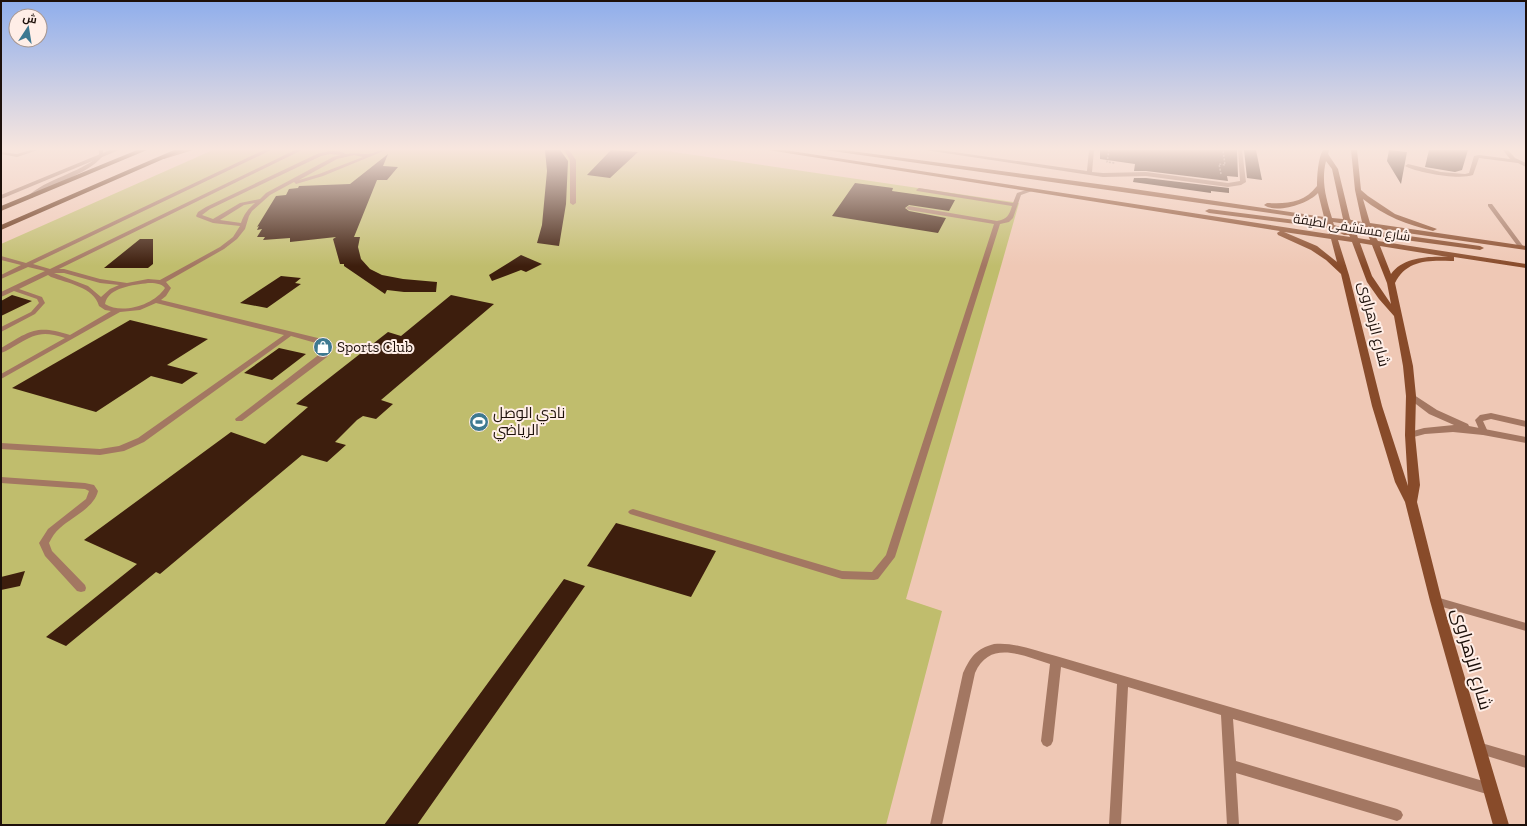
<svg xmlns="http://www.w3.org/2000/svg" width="1527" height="826" viewBox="0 0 1527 826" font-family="'Zilla Slab',Cairo,serif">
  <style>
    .green { fill: #c0bd6d }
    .building { fill: #3d1e0d }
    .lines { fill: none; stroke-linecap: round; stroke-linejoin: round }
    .path { stroke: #8d7265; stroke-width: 1.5; stroke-dasharray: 2 1.5; stroke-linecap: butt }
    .service { fill: #a37762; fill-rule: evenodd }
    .minor { fill: #a37762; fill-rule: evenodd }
    .tertiary { fill: #a37762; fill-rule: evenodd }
    .secondary { fill: #884b2a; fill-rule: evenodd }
    .trunk { fill: #5c2606; fill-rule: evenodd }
    .labels { text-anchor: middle; stroke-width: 4; stroke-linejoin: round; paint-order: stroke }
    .far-street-label { font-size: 13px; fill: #1d100a; stroke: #ffeee7 }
    .street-label { font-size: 15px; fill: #1d100a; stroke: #ffeee7 }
    .poi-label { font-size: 15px; fill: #1d100a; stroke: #ffeee7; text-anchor: start }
    .near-street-label { font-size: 18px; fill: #1d100a; stroke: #ffeee7 }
  </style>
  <rect width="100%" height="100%" fill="#efc8b5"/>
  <path class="green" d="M213,150H660L1019,203L906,599L942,611L886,825H1V244Z"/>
  <path class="building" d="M545,150H560L568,161L566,204L559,246L537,243L542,225L547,171Z
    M611,150L638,152L610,178L587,175Z
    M1100,150H1237L1238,177L1227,176L1228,181L1146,171H1134L1135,164L1100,159Z
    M1244,150H1256L1262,180L1247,178Z
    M1389,150L1407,152L1401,184L1387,161Z
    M1429,150H1468L1462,170L1455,172L1425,167Z
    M388,154L383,166L398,167L387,180H377L354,237H360L358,247L361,259L370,269L382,275L403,279L437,282L436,292H404L387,290L385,294L344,266V264H340L333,239L336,237L290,242V238L263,240L265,237H257L262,229L257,230L259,226L257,227L276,196L286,195L289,189L298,188L299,186L350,184Z
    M1134,178H1146L1229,188V193L1211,191V193L1133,182Z
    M855,183L893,188L892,191L955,200L949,211L909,205L905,208L909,211L946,218L938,233L832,216Z
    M140,239H153V264L148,268H104Z
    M521,255L542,264L526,272L521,270L492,281L489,275Z
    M281,276L301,278L295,283L301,284L267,308L240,303Z
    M12,295L32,301L1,316V301Z
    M451,295L494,304L381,400L393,404L376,419L363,416L357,420L335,442L346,445L327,462L302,455L160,574L156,572L66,646L46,637L137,564L84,540L231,432L265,444L308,407L296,404L388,332L401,336Z
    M130,320L208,339L167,365L198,373L182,384L151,376L96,412L12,388Z
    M279,348L306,354L272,380L244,373Z
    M616,523L716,551L691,597L587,566Z
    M25,571L20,586L1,590V577Z
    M564,579L585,586L417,825H384Z"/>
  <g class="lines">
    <path class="path" d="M1109,150L1107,162L1115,163
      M1221,174L1219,164L1225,165L1223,150"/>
    <path class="service" d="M30,150H38L17,157L1,154V152L17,154Z
      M99,150H103V156C85,176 54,182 32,198L27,197C47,178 78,174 99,156Z
      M264,150H271L33,264L50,269L295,150H302L59,269H64L100,279L127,283L148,279L160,280L220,247L233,237L240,226L213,223L197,217L196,216L198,212L206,207L317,154C327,151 338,149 346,154C354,153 359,154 367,154C373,154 379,150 386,150L323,176L296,184L294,182L270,195L252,211L249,216L245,229L237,239L224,249L166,282L171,288L166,296L161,300L326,340L331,344V351L327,357L242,421H236L235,419L321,353L323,351V345L291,336L144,442L124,451L100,455L1,449V443L100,449L119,446L138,438L284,335L156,303L140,310L120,312L1,379V374L65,338C44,331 36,333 18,344C12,347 7,351 1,353V348C30,331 36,324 70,335L111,311L105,310L99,306C94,287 67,283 51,277L48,275L19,289L42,297L45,303L44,304L35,314L1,332V327L31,312L39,303L37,299L14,291L1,297V292L45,271L28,267L1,279V275L21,265L1,260V256L26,263ZM330,154L341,155L333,157L266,193L260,199L240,203L213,219L202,215L210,209L321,156ZM354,155L363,157L319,174L299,180L337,159ZM255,203C248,209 244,214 241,223L220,220L244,205ZM54,273H64L100,283L119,285L110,289L101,297L88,286ZM148,283C154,283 161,283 165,288C154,305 122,315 105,304C108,287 134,285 148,283Z
      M564,150H569L576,160V203L573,205L570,203V160Z
      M925,150H940L1087,171L1089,150H1094L1092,172L1103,173L1146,172L1228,183L1240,181L1238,150H1242L1246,182L1241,185L1228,187L1146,176L1103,177Z
      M1503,150H1508L1515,158L1526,163V167L1518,163L1479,158L1473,175C1459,180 1418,173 1405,166L1408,164L1441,172L1465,174L1469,173L1474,156L1479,155L1510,159Z
      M919,188L1013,203L1017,193L1029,189L1032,191L1021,195L1013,218L1009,222L1000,224L895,557L878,579L874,580L842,579L630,514L628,512L630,510L633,509L842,571L872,572L886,555L994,224L909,210L906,208L909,206L997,221C1007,219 1009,216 1012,206L917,191L916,190Z
      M1488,204H1492L1523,246V248H1519L1488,206Z
      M1491,413L1526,421V427L1491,419L1483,421L1488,432L1484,435L1481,434L1475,420L1480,415Z
      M1,477L85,483L94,485L98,491C94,508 72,517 60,528C55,532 52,537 49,543L52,551L85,585L86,588L85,591L81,592L77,591L45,556L39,543L48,529L86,499L89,491L85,489L1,483Z
      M1436,597L1526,623V631L1432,604L1431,601L1432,598Z
      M994,644C1016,642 1035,651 1056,656L1490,783L1494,785L1496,789L1494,793L1490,795L1233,719L1236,761L1397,809L1401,811L1403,815L1401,819L1397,821L1236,773L1239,825H1227L1221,715L1128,687L1121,825H1109L1117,684L1061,667L1053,741L1051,745L1047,747L1043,745L1041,741L1050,664C1023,656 990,639 975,673L942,825H930L963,673C971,656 976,649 994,644Z
      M1478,742L1526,756V768L1474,752L1472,748L1474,744Z"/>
    <path class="minor" d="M1411,393L1437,410L1468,424L1469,426L1526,437V443L1483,435L1453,432L1425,434L1410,438L1406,437L1405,435L1406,433L1424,428L1454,425L1429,414L1408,398L1406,396Z"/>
    <path class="tertiary" d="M110,150H119L1,199V195Z"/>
    <path class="secondary" d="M182,150H193L164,159L161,157Z
      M768,150H785L1329,234L1328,228L1209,213L1205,211L1209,209L1326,224V221L825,150H844L1120,187L1324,217L1318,193C1308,204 1276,214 1264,205L1267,203C1287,204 1304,203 1317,186C1317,176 1318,158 1323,150H1329L1328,154L1338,169L1350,219L1351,220L1362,222L1355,190L1351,150H1357L1361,190L1368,196L1395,214L1437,229L1433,231C1408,225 1384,216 1363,199L1370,223L1526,246V250L1372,228L1373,231L1480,246L1484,248L1480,250L1375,236L1378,241L1526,264V268L1454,257V261H1451C1429,260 1406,260 1395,283L1413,366L1416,396L1415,435L1420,485L1417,502L1442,601L1509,825H1493L1430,601L1405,502L1395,482L1372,406L1341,274L1326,260L1311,250L1278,235L1277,233L1280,231ZM1326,161L1332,169L1343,219L1332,218C1326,198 1321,181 1326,161ZM1333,222L1346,224L1349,229H1352L1356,227L1354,225L1364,227L1366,231H1344L1340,233L1344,235H1349L1350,237L1337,235L1335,229L1340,227L1334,225ZM1284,232L1331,239L1337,262L1317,246ZM1357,235H1368L1370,240L1358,238ZM1338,240L1352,242L1367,282L1379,299L1394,316L1403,366L1406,396L1405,435L1408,486L1382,406L1349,275ZM1360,243L1372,245L1387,283L1391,304L1372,276ZM1380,246L1448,257C1429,256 1403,257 1391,274Z"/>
    <path class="trunk" d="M137,150H147L1,211V206Z
      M174,150H184L1,230V225Z"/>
  </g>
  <linearGradient id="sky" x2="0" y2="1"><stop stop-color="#8faeec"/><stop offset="0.56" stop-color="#f8e6de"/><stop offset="1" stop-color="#f8e6de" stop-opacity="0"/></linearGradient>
  <rect width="1527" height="266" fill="url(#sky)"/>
  <defs>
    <g id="shop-disc" transform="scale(1)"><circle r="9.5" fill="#3e7991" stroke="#ffeee7"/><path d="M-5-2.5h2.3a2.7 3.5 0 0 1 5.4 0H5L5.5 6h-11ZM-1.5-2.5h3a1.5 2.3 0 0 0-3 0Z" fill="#fff"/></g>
    <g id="stadium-disc" transform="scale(1)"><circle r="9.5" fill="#3e7991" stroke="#ffeee7"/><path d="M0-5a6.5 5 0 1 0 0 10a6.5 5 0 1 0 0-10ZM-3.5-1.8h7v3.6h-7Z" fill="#fff"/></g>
  </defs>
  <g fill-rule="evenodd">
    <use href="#shop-disc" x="323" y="347"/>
    <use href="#stadium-disc" x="479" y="422"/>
  </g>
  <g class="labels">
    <g class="far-street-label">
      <text transform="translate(1352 227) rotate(9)" y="5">شارع مستشفى لطيفة</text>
    </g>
    <g class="street-label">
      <text transform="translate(1374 324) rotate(76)" y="5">شارع الزهراوى</text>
    </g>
    <g class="poi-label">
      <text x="337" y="352">Sports Club</text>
      <text x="493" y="418">نادي الوصل<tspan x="493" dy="17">الرياضي</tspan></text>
    </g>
    <g class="near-street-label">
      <text transform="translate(1472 659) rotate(74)" y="6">شارع الزهراوى</text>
    </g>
  </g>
  <rect width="1527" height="826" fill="none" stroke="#1d100a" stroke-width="4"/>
  <g transform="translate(28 28) rotate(12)"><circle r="19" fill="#ffeee7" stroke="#a5958f"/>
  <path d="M0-3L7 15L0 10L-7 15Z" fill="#3e7991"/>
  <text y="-6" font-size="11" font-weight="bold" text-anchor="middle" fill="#1d100a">ش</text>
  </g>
</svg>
